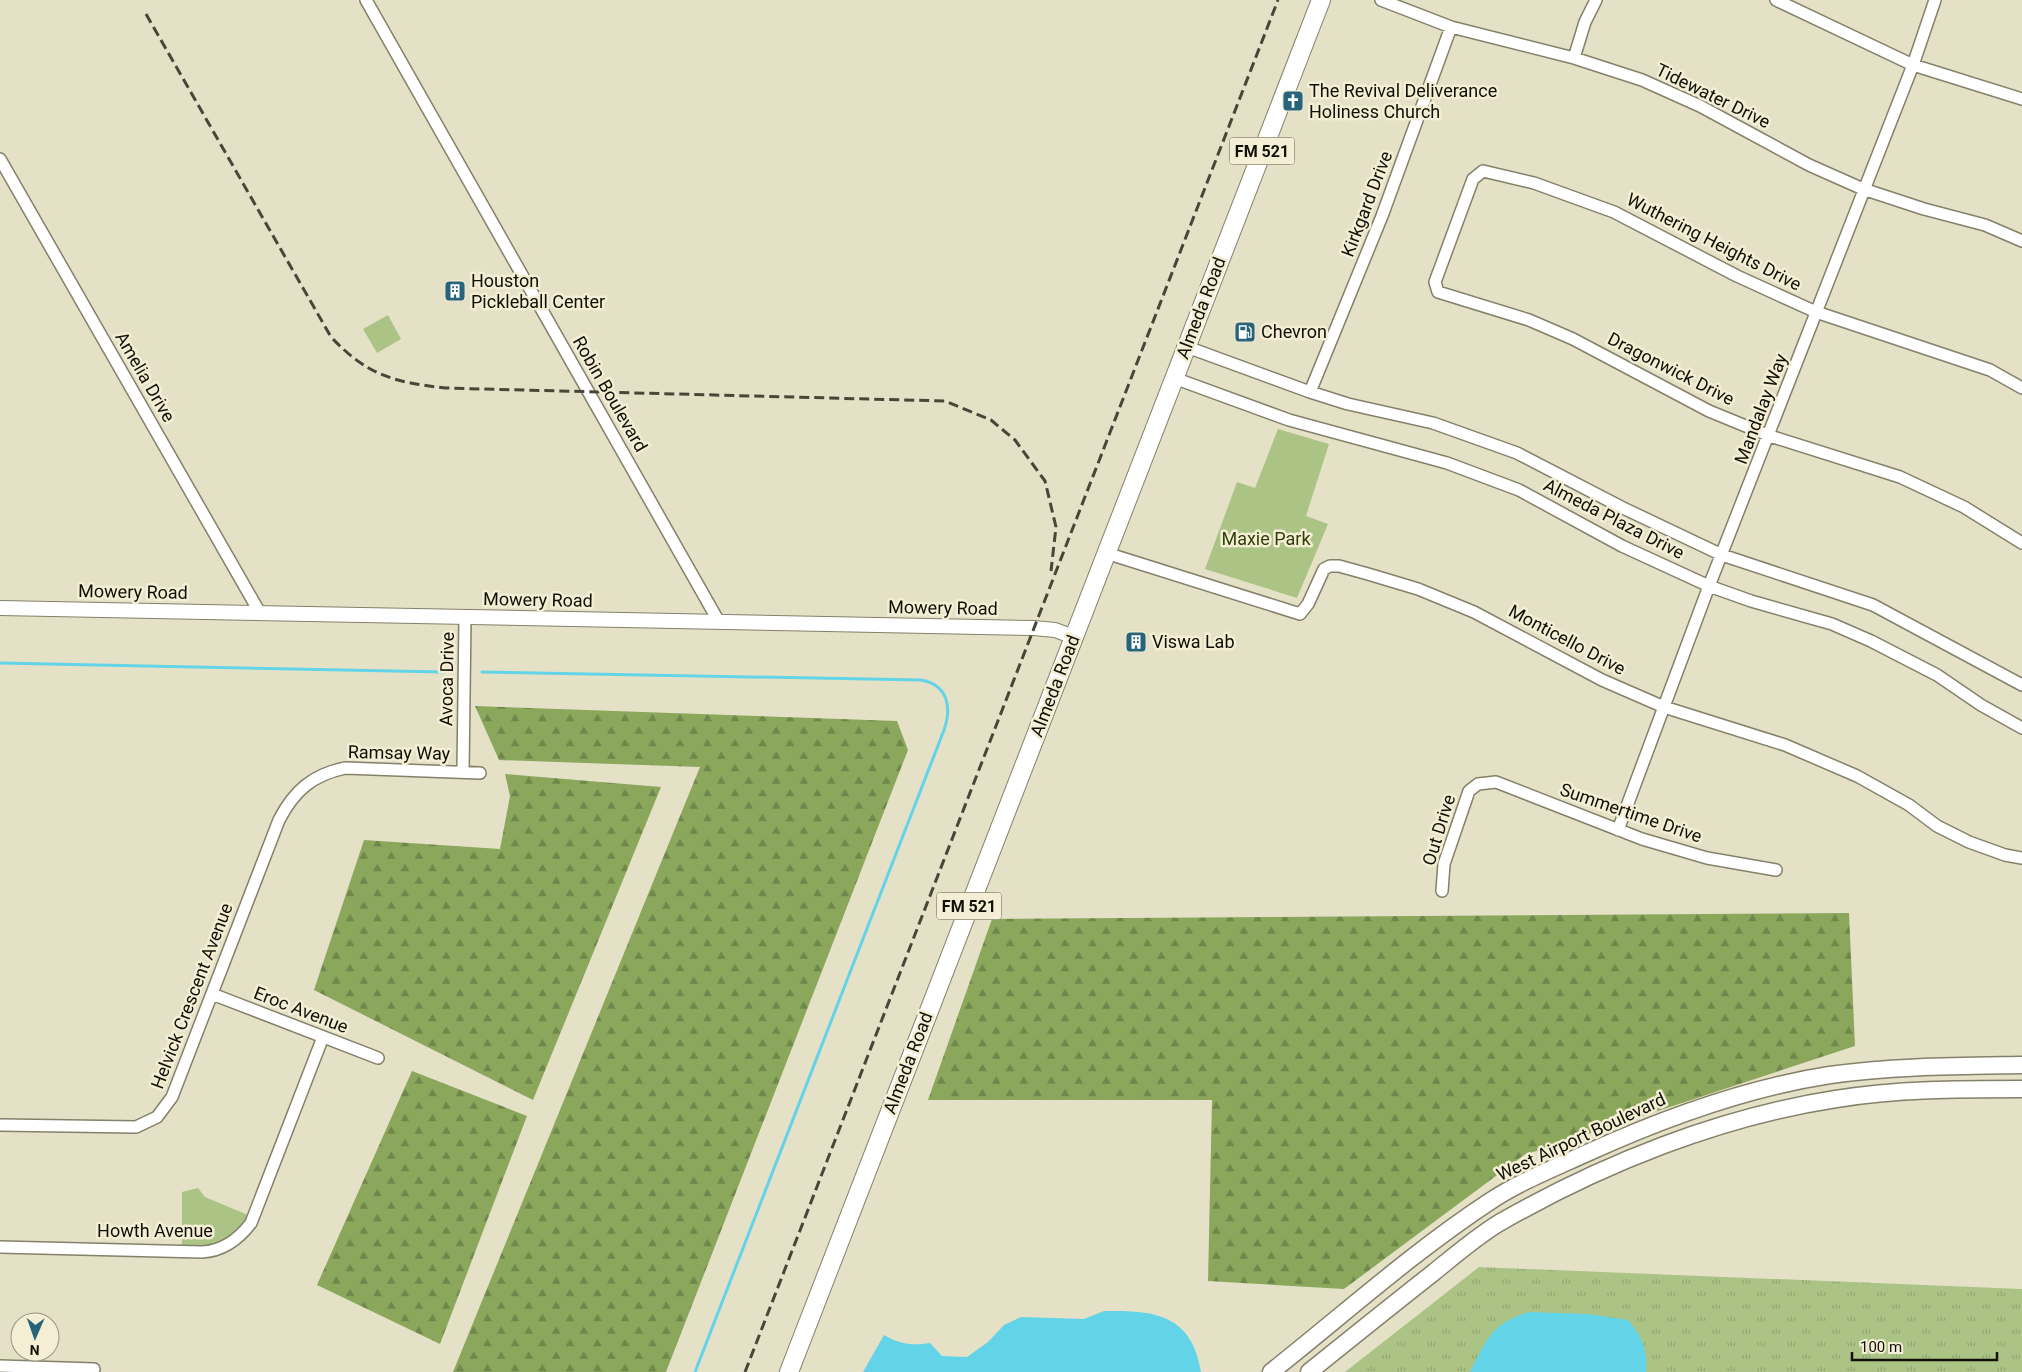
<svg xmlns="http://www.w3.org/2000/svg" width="2022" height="1372" viewBox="0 0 2022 1372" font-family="Roboto,sans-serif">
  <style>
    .grass { fill: url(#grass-tufts) }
    .forest { fill: url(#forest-firs) }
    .green { fill: #abc486 }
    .water { fill: #63d4e8 }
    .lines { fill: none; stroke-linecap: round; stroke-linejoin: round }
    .stream { stroke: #63d4e8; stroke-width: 3 }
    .minor-casing { stroke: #848069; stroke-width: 14 }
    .tertiary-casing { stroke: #848069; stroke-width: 16 }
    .secondary-casing { stroke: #848069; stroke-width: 19 }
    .primary-casing { stroke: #848069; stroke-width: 20 }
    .minor { stroke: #fff; stroke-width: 11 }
    .tertiary { stroke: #fff; stroke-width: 14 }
    .secondary { stroke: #fff; stroke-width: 16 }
    .primary { stroke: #fff; stroke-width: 18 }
    .rail { stroke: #484639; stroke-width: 3; stroke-dasharray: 10 5; stroke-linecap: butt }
    .labels { text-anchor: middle; stroke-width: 5; stroke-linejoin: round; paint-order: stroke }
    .shield { fill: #f3eed4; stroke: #555344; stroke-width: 1 }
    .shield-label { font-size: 16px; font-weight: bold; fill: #111007 }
    .poi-label { font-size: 18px; fill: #111007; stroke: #f3eed4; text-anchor: start }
    .street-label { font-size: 18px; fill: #111007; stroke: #f3eed4 }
    .park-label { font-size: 18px; fill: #2f4108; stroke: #f3eed4 }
  </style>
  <defs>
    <pattern id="grass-tufts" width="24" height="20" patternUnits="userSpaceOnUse" patternTransform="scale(1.25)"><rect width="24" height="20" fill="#abc486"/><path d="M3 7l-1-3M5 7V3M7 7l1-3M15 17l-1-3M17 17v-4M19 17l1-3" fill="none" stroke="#92a772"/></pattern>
    <pattern id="forest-firs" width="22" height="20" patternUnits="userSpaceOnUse" patternTransform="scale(1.25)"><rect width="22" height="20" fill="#8aa75c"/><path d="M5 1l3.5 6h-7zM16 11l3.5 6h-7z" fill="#6f874a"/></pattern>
  </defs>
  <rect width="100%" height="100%" fill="#e5e1c7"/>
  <path class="grass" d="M1479,1267L2022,1289V1372H1345Z"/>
  <path class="forest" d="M475,706L897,721L908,750L666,1372H453L700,767L499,760Z
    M505,774L661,787L533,1100L314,990L364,840L500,849L510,796Z
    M1849,913L1855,1046L1524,1155L1344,1289L1208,1281L1212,1100H928L992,919Z
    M412,1071L527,1116L440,1344L317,1285Z"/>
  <path class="green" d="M388,315L401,339L377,353L363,329Z
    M1278,429L1329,444L1306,516L1328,524L1297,598L1205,569L1237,482L1255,488Z
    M198,1188L205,1197L253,1217L233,1242L182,1251V1192Z"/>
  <path class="water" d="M1104,1311C1154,1310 1192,1314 1201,1372H863L884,1335C900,1344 911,1346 930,1343L942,1356L967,1357L988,1342L1004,1325L1021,1317L1084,1319Z
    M1528,1312L1588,1314L1628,1320C1642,1336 1648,1350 1646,1372H1470C1487,1339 1491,1324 1528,1312Z"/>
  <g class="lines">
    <path class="stream" d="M0,663L444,672
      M482,672L921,680C948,685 952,707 944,730L695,1372"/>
    <g class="minor-casing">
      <path id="minor" d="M366,0L719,622
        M1381,0L1451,27L1574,58L1642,80L1700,106L1809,165L1863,189L1924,209L1985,225L2022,241
        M1776,0L1913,65L2022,99
        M1574,58L1585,22L1596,0
        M0,159L260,613
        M1187,347L1310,392L1348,404L1433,423L1517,453L1621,507L1722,555L1873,605L2022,685
        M1174,378L1289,420L1447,463L1519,490L1622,546L1709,586L1751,601L1832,624L1871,641L1937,675L1981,705L2022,728
        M2022,388L1990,370L1816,312L1737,276L1614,212L1534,183L1483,171L1473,179L1435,282L1438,292L1529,320L1573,339L1709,411L1770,436L1900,477L1964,507L2022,543
        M1310,392L1382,216L1451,27
        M1106,553L1300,614L1308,604L1324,569L1330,566H1339L1368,574L1418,589L1474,612L1602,680L1664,707L1785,745L1857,776L1909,805L1937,826L1969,842L2005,855L2022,858
        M463,771L465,618
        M1618,830L1709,586L1913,65L1935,0
        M1442,891L1444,864L1469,791L1478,784L1496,782L1642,839L1707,858L1776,870
        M212,994L378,1058
        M0,1125L136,1127L157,1117L172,1097L279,820C294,791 312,775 345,768L480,773
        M0,1247L202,1252C223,1251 238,1240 251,1223L323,1037
        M0,1366L94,1369"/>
    </g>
    <g class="tertiary-casing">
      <path id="tertiary" d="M0,608L1034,628L1055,630L1074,637"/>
    </g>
    <g class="secondary-casing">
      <path id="secondary" d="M1271,1372C1343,1315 1413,1252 1489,1202C1519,1182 1554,1168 1587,1153C1664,1118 1745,1088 1830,1075C1893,1066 1958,1066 2022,1065
        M1309,1372C1350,1339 1391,1306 1433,1273C1454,1256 1476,1237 1499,1223C1602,1164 1719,1117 1836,1099C1897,1089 1960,1089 2022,1089"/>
    </g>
    <g class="primary-casing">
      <path id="primary" d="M789,1372L1321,0"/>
    </g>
    <use href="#minor" class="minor"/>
    <use href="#tertiary" class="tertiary"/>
    <use href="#secondary" class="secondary"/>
    <use href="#primary" class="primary"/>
    <path class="rail" d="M146,14L331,337C368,376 394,382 445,388L945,401L991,420L1015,440L1045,481L1056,527L1051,571
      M745,1372L1278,0"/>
  </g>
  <defs>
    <g id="church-square" transform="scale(1.125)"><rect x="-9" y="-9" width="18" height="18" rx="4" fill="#27637b" stroke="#f3eed4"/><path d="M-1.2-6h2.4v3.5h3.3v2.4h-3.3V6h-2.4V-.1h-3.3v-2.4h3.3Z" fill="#fff"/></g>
    <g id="building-square" transform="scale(1.125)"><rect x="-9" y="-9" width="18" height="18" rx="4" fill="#27637b" stroke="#f3eed4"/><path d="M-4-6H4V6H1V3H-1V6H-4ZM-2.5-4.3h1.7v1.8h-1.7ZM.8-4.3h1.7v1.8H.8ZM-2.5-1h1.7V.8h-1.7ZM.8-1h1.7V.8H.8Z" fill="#fff"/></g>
    <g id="fuel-square" transform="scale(1.125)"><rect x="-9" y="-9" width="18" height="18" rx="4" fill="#27637b" stroke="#f3eed4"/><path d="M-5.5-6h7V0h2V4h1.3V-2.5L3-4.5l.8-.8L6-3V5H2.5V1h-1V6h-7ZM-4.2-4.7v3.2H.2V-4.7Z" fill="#fff"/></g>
  </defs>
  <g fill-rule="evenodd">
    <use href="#church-square" x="1293" y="101"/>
    <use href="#building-square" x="455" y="291"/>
    <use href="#fuel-square" x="1245" y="332"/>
    <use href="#building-square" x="1136" y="642"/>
  </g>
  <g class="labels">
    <g class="shield">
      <rect x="1229.5" y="137.5" width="65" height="27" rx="4"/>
      <rect x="936.5" y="892.5" width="65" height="27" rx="4"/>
    </g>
    <g class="shield-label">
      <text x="1262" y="157">FM 521</text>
      <text x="969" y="912">FM 521</text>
    </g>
    <g class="poi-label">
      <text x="1309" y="97">The Revival Deliverance<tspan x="1309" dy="21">Holiness Church</tspan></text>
      <text x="471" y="287">Houston<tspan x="471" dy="21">Pickleball Center</tspan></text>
      <text x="1261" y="338">Chevron</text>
      <text x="1152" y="648">Viswa Lab</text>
    </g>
    <g class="street-label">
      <text transform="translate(1713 96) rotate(26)" y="6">Tidewater Drive</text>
      <text transform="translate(1367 204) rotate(-69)" y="6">Kirkgard Drive</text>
      <text transform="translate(1714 242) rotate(27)" y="6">Wuthering Heights Drive</text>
      <text transform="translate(1201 308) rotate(-69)" y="6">Almeda Road</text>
      <text transform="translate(1671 369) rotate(27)" y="6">Dragonwick Drive</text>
      <text transform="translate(145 377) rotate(60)" y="6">Amelia Drive</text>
      <text transform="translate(610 394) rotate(60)" y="6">Robin Boulevard</text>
      <text transform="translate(1761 409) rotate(-69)" y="6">Mandalay Way</text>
      <text transform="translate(1614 519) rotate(27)" y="6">Almeda Plaza Drive</text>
      <text transform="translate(133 592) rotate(1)" y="6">Mowery Road</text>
      <text transform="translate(538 600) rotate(1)" y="6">Mowery Road</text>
      <text transform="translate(943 608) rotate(1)" y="6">Mowery Road</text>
      <text transform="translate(1567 640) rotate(28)" y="6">Monticello Drive</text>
      <text transform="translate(447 679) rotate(-89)" y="6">Avoca Drive</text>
      <text transform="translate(1055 686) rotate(-69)" y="6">Almeda Road</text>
      <text transform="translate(399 753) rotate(1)" y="6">Ramsay Way</text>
      <text transform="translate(1631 813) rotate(19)" y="6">Summertime Drive</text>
      <text transform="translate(1439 830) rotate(-73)" y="6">Out Drive</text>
      <text transform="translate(192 996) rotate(-69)" y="6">Helvick Crescent Avenue</text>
      <text transform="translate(301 1010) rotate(21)" y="6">Eroc Avenue</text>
      <text transform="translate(908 1063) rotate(-69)" y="6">Almeda Road</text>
      <text transform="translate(1581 1137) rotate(-25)" y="6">West Airport Boulevard</text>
      <text x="155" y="1237">Howth Avenue</text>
    </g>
    <g class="park-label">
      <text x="1266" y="545">Maxie Park</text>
    </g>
  </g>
  <g transform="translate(35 1337) rotate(182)"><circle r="24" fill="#f3eed4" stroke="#999582"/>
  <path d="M0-4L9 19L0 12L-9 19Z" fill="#27637b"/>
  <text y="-8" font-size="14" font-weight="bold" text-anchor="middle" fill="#111007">N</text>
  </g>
  <path d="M1852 1352v8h145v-8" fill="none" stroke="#111007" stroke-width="2.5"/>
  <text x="1860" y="1352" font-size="15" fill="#111007" stroke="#f3eed4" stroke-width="4" paint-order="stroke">100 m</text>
</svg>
